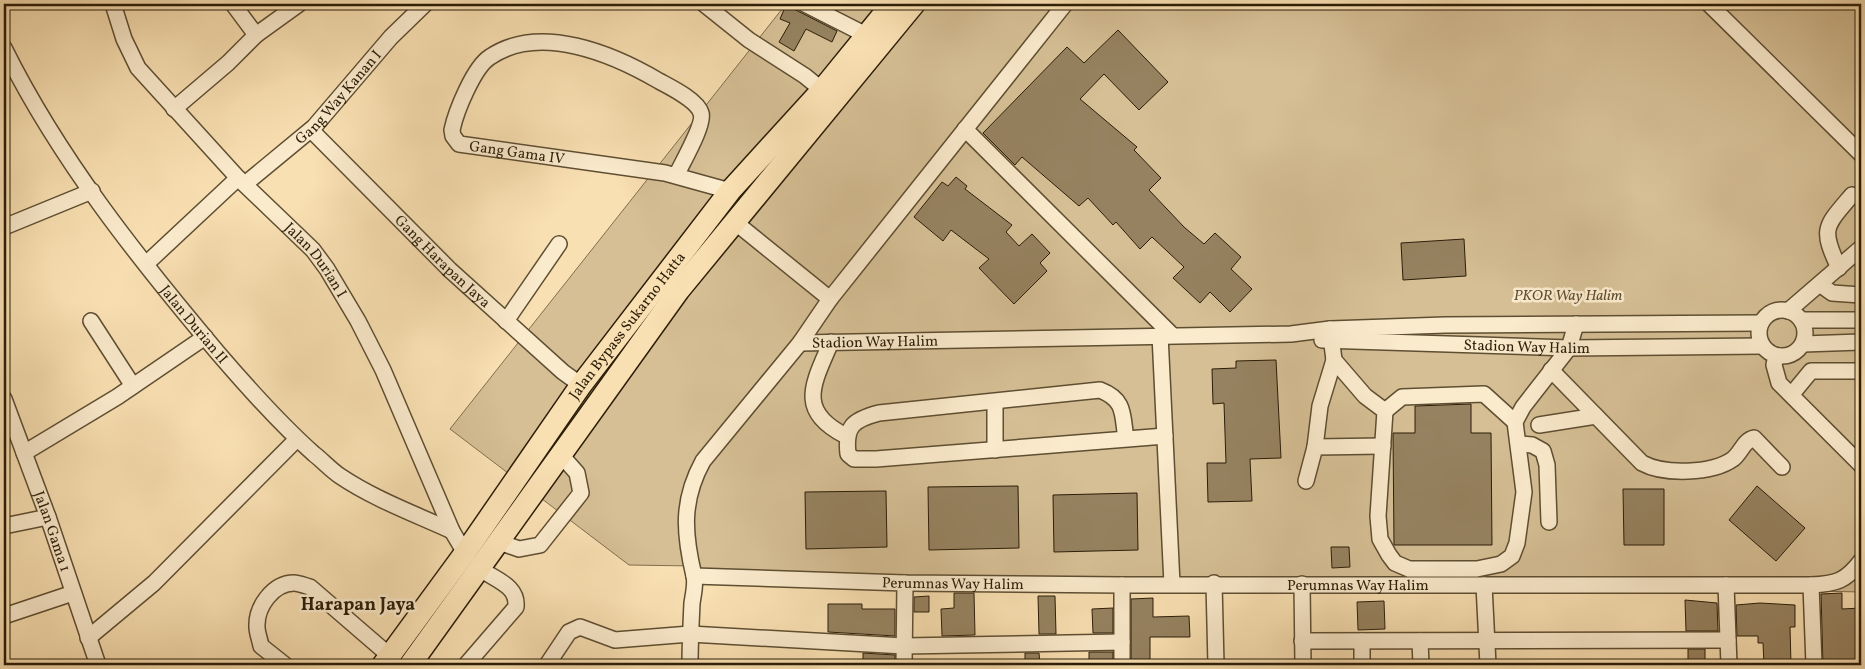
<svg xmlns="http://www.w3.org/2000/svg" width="1865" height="669" viewBox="0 0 1865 669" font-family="Vollkorn,serif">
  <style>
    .park { fill: #d6bf95; stroke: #806e4e }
    .building { fill: #968260; stroke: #2b1d08 }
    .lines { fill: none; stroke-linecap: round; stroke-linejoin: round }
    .minor-casing { stroke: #5e4e32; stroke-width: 18 }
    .highway-casing { stroke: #2b1d08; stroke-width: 24 }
    .minor { stroke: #fbebcd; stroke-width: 15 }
    .highway { stroke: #f9e0b2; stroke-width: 21 }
    .labels { text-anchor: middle; stroke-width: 5; stroke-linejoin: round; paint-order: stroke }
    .street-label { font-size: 15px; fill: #2b1d08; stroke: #fbebcd }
    .park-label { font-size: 15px; font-style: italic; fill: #5e4e32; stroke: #fbebcd }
    .quarter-label { font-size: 18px; font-weight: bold; fill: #2b1d08; stroke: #fbebcd }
  </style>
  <rect width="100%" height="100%" fill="#f9e0b2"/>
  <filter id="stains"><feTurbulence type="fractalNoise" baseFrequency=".004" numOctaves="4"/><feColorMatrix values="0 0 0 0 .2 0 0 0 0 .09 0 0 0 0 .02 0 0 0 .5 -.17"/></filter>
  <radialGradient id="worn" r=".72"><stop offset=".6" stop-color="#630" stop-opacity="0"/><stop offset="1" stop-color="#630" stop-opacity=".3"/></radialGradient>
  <path class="park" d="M786,4H1861V592L1532,585L708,584L694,566L629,565L450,429Z"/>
  <path class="building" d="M786,5L837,31L832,42L806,29L794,51L779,42L790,23L780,19Z
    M1118,30L1168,82L1139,110L1104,74L1080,99L1137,147L1134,150L1161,178L1149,190L1184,227L1204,244L1215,233L1241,257L1231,269L1252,289L1230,312L1210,292L1200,303L1173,278L1184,267L1152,237L1140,249L1116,222L1113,225L1088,198L1079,206L1022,157L1015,165L983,133L1067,47L1084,63Z
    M956,177L967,186L965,189L1012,225L1006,232L1019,246L1032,234L1050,253L1040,263L1047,271L1014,304L979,268L989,259L951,230L943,241L914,217L942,182L948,186Z
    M1464,239L1466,276L1403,280L1401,243Z
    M1276,360L1281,458L1250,459L1252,501L1208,502L1207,463H1226L1224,403L1213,404L1212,369L1236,368V361Z
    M1471,404V433H1491L1492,545H1394L1393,433H1415V406Z
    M1018,486L1019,548L929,550L928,487Z
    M1757,486L1805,528L1776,561L1729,520Z
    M1623,489H1664V545H1624Z
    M886,491L887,547L806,549L805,492Z
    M1137,493L1138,550L1054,552L1053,495Z
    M1331,547H1349L1350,567L1332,568Z
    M954,593H974L975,635L942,636L941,609L954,608Z
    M1842,593V609L1861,608V665H1823L1821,594Z
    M929,596V612H914V597Z
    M1038,596H1055L1056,634H1039Z
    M1153,598V617L1189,616L1190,637H1150V662L1131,663V599Z
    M1685,600L1717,603L1718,631H1686Z
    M1384,601L1385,629L1358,630L1357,602Z
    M1760,603L1795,605V627H1790L1791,665H1764L1763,643H1758V636H1737L1736,605Z
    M828,604H862V609H895V636L828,632Z
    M1113,608V633H1093L1092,609Z
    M1688,649H1705V665H1688Z
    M1089,652H1113V665H1089Z
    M863,653L895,655V665H863Z
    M1025,653H1039L1040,665H1025Z"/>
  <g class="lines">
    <g class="minor-casing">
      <g id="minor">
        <path id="s1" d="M113,4L124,39L138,68L238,178L313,250L327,269L358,321L383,370L452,531L465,553"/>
        <path d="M233,4L256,35"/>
        <path d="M704,4L749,40L805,76L822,90"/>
        <path d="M805,4L866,35"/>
        <path d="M1709,4L1861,154"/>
        <path id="s2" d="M4,48C59,159 138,258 218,353C248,388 279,423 314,454C323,461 331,470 340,476C374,499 415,514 452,531"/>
        <path d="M174,109L228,63L256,35L299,4"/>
        <path d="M965,129L1172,335"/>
        <path id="s3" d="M311,130L450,270L563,372L581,385"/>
        <path id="s4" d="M676,176C682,163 705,124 701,113C697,100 670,87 659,81C613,54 540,23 490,57C474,67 456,111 452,130L453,136L459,144L665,173L730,191"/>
        <path id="s5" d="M245,184L314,127L391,37L425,4"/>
        <path d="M736,223L830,299"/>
        <path d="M4,227L92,191"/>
        <path d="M146,264L238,178"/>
        <path d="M1839,268C1820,228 1825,227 1852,195"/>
        <path d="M1821,285L1832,293L1861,295"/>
        <circle cx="1782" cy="333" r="23"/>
        <path d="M1788,311L1861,248"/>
        <path d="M1801,320H1861"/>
        <path d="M91,321L133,386"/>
        <path d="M506,321L559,244"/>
        <path d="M1330,329L1334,360L1365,396L1385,411L1378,516L1380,539L1389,555L1395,563L1409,569H1477L1501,564L1512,556L1517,543L1524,492L1515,422L1523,407L1569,348L1576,324"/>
        <path d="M1160,335L1172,584"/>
        <path id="s6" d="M1322,340L1569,348L1763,346"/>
        <path d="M831,342C813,384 796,411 846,436"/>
        <path id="s7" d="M800,343L1291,334L1330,329L1445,325L1761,323"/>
        <path d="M1803,344L1861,342"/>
        <path d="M1776,356L1774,365L1779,383L1861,465"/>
        <path d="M1551,370L1642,463C1664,475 1712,474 1733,459C1741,453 1744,440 1754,438L1782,467"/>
        <path d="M1792,394L1811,371H1861"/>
        <path id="s8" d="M4,399L48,517L98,665"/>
        <path d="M995,403V450"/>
        <path d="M1385,411L1402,397L1484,394L1515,422"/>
        <path d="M1539,425L1596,416"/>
        <path d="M1126,439C1122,415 1126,400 1100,390L879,413C852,420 845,427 848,454L854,459H876L1165,436"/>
        <path d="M1520,444L1532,445L1543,451L1547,465L1549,522"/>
        <path d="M1315,447L1320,406L1334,360"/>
        <path d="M24,453L117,397L205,337"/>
        <path d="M1306,481L1315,447L1383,446"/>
        <path d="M4,526L48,517"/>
        <path d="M499,542L519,549L540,545L581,493L577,473L561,455"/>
        <path id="s9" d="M694,576L905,583L1122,585H1811C1836,584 1846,581 1861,561"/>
        <path d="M1214,583L1216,665"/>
        <path d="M1302,584L1303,665"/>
        <path d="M1484,585L1488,665"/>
        <path d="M1726,585L1729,665"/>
        <path d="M1811,585L1814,665"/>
        <path d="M4,616L73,593"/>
        <path d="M88,638L154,583L297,439"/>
        <path d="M1302,641L1728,640"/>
        <path d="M1362,641V665"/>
        <path d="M1420,641L1421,665"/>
        <path d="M285,665L261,646C260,640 257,633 257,627C256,607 273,583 294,583C299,583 305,586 310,587L390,656"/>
        <path d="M466,665L516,607C518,585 495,580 479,568"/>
        <path d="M547,665L569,632L580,627L615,640L690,634L904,646L1122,642"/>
        <path d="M690,665C690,644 691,624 692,603C693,596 696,584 694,576C684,534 681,501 703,461L800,343L830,299L1065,4"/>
        <path d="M904,665L905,583"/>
        <path d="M1122,665V585"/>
      </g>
    </g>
    <g class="highway-casing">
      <g id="highway">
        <path id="s10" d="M383,665L465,553L581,385L730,191L822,90L892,4"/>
        <path d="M410,665L679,290L914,4"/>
      </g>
    </g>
    <use href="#minor" class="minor"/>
    <use href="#highway" class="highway"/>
  </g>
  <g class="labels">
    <g class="street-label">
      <text dy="5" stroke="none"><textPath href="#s5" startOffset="128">Gang Way Kanan I</textPath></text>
      <text dy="5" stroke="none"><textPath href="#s4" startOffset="460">Gang Gama IV</textPath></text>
      <text dy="5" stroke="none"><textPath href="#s1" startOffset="331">Jalan Durian I</textPath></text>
      <text dy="5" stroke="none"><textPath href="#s3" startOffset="186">Gang Harapan Jaya</textPath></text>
      <text dy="5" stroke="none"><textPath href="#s2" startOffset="336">Jalan Durian II</textPath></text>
      <text dy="5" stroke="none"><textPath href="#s10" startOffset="418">Jalan Bypass Sukarno Hatta</textPath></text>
      <text dy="5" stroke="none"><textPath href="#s7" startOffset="75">Stadion Way Halim</textPath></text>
      <text dy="5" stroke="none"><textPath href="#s6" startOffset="205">Stadion Way Halim</textPath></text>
      <text dy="5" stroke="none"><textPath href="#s8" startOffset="141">Jalan Gama 1</textPath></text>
      <text dy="5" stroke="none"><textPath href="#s9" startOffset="259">Perumnas Way Halim</textPath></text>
      <text dy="5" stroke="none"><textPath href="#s9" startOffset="664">Perumnas Way Halim</textPath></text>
    </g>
    <g class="park-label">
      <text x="1568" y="300">PKOR Way Halim</text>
    </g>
    <g class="quarter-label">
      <text x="358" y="610">Harapan Jaya</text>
    </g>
  </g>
  <rect width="1865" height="669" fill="none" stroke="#f9e0b2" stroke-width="20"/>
  <rect x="5" y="5" width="1855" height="659" fill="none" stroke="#2b1d08" stroke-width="2.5"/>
  <rect x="10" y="10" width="1845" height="649" fill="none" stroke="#2b1d08"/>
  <rect width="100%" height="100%" filter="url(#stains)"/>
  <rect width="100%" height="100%" fill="url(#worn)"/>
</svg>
